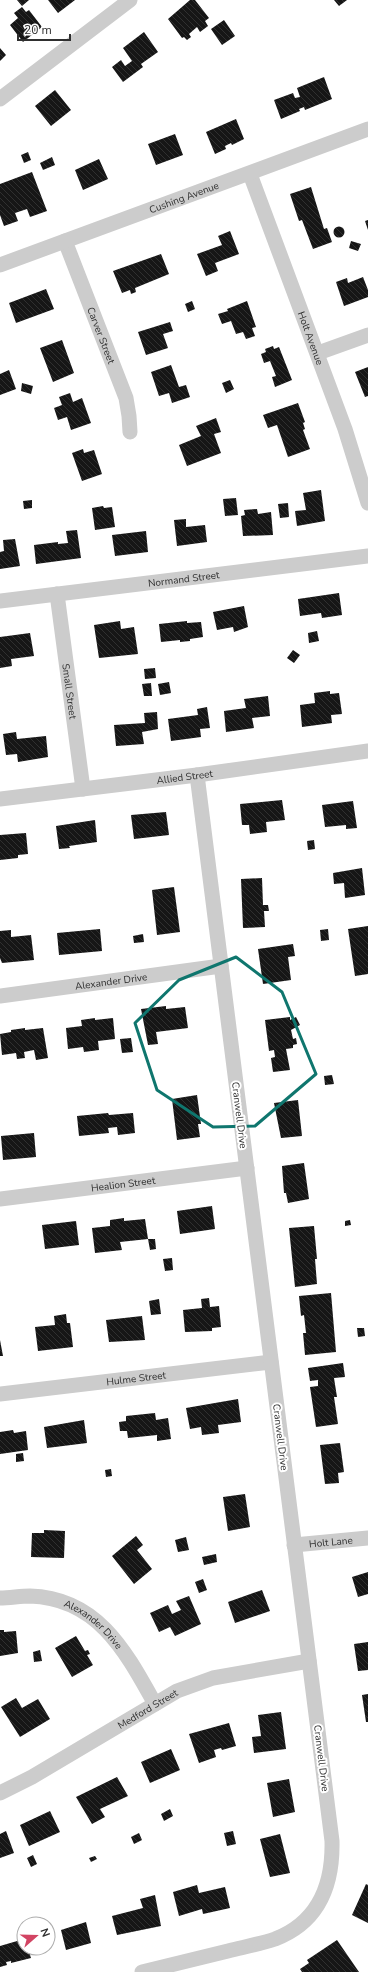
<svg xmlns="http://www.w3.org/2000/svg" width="368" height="1972" viewBox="0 0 368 1972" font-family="'Nunito Sans',sans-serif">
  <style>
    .building { fill: url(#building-back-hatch) }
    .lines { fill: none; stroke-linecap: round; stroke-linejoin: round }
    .street { stroke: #ccc; stroke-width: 15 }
    .marked { fill: none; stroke: #0f766e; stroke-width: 3; stroke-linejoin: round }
    .labels { text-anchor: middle; stroke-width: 4; stroke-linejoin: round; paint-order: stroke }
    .street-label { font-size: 10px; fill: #2f2f2f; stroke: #fff }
  </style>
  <defs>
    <pattern id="building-back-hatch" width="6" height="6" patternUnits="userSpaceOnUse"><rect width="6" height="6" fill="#161616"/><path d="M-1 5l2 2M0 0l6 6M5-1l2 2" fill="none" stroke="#303030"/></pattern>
  </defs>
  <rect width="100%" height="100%" fill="#fff"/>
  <path class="building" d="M17,0H29L22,6Z
    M48,0H75L58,13Z
    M190,0H195L209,18L205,21L208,26L200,32L197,27L189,34L191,37L187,40L184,37L182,38L168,19Z
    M334,0H347L339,6Z
    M22,7L26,12L29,10L42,27L23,42L10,25L18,18L14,13Z
    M224,20L235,36L222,45L211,29Z
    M144,32L158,52L141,64L143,67L123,82L112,67L121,60L125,66L132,61L123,48Z
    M0,48L6,55L0,61Z
    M324,77L332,99L305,110L304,107L299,109L300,111L281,119L274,100L293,93L295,98L300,97L297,88Z
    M55,90L71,110L51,126L35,106Z
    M236,119L244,139L232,145L231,143L225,146L226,149L215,154L206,132Z
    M175,134L183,155L156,165L148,144Z
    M28,152L31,160L24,163L21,155Z
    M52,157L55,165L43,170L40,163Z
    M99,159L108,179L83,190L75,170Z
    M32,172L47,211L30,217L27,209L15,213L18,221L4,226L0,215V184Z
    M311,187L324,229L327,228L332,242L313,249L302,220L299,221L290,194Z
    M368,220V230L365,221Z
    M333.5 232a5.5 5.5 0 1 1 11 0a5.5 5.5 0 1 1-11 0Z
    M230,231L239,254L215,263L218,271L206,276L197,254L222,245L218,236Z
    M351,241L361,244L358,251L349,248Z
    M161,254L169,274L135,288L136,292L131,294L130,290L122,293L113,271Z
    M363,277L368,290V297L344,306L336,282L347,278L348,283Z
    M46,289L54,309L16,323L9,303Z
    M192,301L195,309L188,312L185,304Z
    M247,301L256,327L252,328L255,336L246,339L243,332L236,334L231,321L222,324L218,314L228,311L227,309Z
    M170,322L173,331L163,334L168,348L146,355L138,332Z
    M62,340L74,373L53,382L40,348Z
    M273,346L274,349L279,347L292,380L275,387L272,377L276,376L270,361L264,363L261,354L266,352L265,349Z
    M171,365L179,387L186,385L190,397L172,403L169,393L159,396L151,372Z
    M368,367V396L365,397L355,372Z
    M9,370L16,389L0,395V374Z
    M230,380L234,389L226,393L222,383Z
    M22,383L33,386L31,394L21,391Z
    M70,393L73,402L82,398L91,423L71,430L67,417L58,420L54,408L62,405L59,397Z
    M298,403L305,422L303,423L305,429L303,430L310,449L288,457L277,425L268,428L263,415Z
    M216,418L221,432L214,434L221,453L187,466L179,445L201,436L196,426Z
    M83,449L84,453L94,450L102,474L82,481L72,453Z
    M321,490L325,521L297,526L295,511L306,510L303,493Z
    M236,498L238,515L225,516L223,499Z
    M32,500V508L24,509L23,501Z
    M288,503L289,517L280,518L278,504Z
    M103,506L104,508L112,507L115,527L95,530L92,508Z
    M257,509L258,514L271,512L273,535L243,536L241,516L245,515L244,510Z
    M186,519V527L205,525L207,542L177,546L174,520Z
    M77,530L81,558L36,564L34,545L58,542V544L68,543L66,531Z
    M146,531L148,552L115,556L112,535Z
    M15,539L20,566L0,569V552L4,551L3,540Z
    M339,593L342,615L322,618L321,613L300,616L298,599Z
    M244,606L248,627L234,632L233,627L217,630L213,612Z
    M120,621L121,629L134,627L138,654L99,658L94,625Z
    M187,621V623L201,622L203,637L190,639V641L180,642V640L161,642L159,624Z
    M317,631L319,641L309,643L308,633Z
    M30,633L34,656L11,659L12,666L0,668V637Z
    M293,650L300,655L294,663L287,658Z
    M155,668L156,678L145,679L144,669Z
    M169,682L171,693L160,695L158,684Z
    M151,683L152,696H144L142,684Z
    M330,691V694L339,693L342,714L331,715L332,723L302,727L300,705L315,703L314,693Z
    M268,696L270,716L252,718L254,728L226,732L224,711L246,708L244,699Z
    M207,707L210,728L200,729L201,737L171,741L168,719L198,715L197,709Z
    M157,712L158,729L142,732L144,744L116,746L114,725L145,723L144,713Z
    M16,732L17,739L46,736L48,757L18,762L17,754L6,755L3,734Z
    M282,800L285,820L266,822L267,832L250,834L249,825H242L240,804Z
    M353,801L357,828L346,829V825L325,827L322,805Z
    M166,812L169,835L134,839L131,815Z
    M95,820L97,842L69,846L70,848L59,849L56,826Z
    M26,833L28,854L18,855V858L0,860V835Z
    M314,840L315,849L308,850L307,841Z
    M362,868L365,895L345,898L344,883L334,884L333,873Z
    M262,878L263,905H268L269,911H264L265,927L243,928L241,879Z
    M174,887L180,932L157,935L152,890Z
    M368,926V974L355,976L348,929Z
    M100,929L102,951L59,955L57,933Z
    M328,929L329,940L321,941L320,930Z
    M11,930V937L31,935L34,960L2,963L0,958V931Z
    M143,934L144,942L134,943L133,936Z
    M293,944L295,956L288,957L291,980L263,984L258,949Z
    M166,1006V1009L185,1007L188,1028L156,1032L158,1044L148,1045L141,1009Z
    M290,1017V1020L296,1017L300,1025L291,1030L293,1039L296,1038L297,1044L293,1045V1048L286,1049L290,1070L273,1072L271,1058L275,1057L274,1050L269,1051L265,1020Z
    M95,1018V1020L113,1018L115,1039L98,1041L99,1050L84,1052L83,1047L68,1049L66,1028L82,1026L81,1020Z
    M25,1028V1030L43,1028L48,1058L36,1060L34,1050L24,1052L25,1058L17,1059L16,1053L2,1055L0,1034L11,1032V1030Z
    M131,1038L133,1052L122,1053L120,1039Z
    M332,1075L334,1084L325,1085L324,1076Z
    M197,1095L201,1124H198L200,1137L177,1140L172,1099Z
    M298,1100L302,1136L281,1138L274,1103Z
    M108,1113L109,1115L133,1113L135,1133L118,1135L117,1127L108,1128L109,1133L79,1136L77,1116Z
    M34,1133L36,1157L3,1160L1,1136Z
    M304,1163L309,1199L288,1203L286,1193H284L282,1166Z
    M212,1206L215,1229L180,1234L177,1211Z
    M124,1218V1221L145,1219L148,1239L120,1242L122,1250L95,1253L92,1228L110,1226V1220Z
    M350,1220L351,1225L345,1226V1221Z
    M76,1221L79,1245L45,1249L42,1225Z
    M314,1226L317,1259H315L317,1284L295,1287L289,1228Z
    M148,1239H155L156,1249L150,1250Z
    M172,1258L173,1270L165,1271L163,1259Z
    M331,1293L336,1352L305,1355L303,1333H306L304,1315L301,1316L299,1296Z
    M209,1298L210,1307L219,1306L221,1327L212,1328V1331L185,1332L183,1310L202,1308L201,1299Z
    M159,1299L161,1314L151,1315L149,1301Z
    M66,1314L67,1323H70L73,1347L38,1351L35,1327L55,1325L54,1316Z
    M142,1316L145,1340L109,1342L106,1320Z
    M357,1328H364L365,1336L358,1337Z
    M0,1340L3,1356H0Z
    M343,1363L345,1377L334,1378L337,1397H334L338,1424L316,1427L310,1387L318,1386V1380L310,1381L308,1368Z
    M238,1399L241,1422L218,1425L219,1433L202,1435L201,1427L190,1429L186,1408Z
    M155,1413L156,1420L168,1418L171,1439L157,1441V1435L128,1438L127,1431H120L119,1422L126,1421V1416Z
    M84,1420L87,1443L47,1448L44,1427Z
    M13,1430L14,1433L26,1431L28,1450L0,1454V1432Z
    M340,1443L344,1472L338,1473L339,1483L325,1484L320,1445Z
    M23,1453L24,1461L16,1462V1454Z
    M111,1469L112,1476L106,1477L105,1470Z
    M245,1494L250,1527L228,1531L223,1497Z
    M44,1530L65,1531L64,1558L31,1557L32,1533H44Z
    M136,1536L143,1545L137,1550L152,1569L134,1584L112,1556Z
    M186,1537L189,1550L178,1552L175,1540Z
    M216,1554L217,1562L204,1565L202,1557Z
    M368,1572V1594L358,1597L352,1577Z
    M203,1579L207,1590L199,1593L195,1582Z
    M262,1590L270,1611L235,1623L228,1602Z
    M189,1596L201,1624L175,1636L170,1627L159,1632L150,1613L168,1605L172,1614L181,1610L176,1601Z
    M0,1630H4V1632L16,1631L18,1653L0,1656Z
    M76,1636L85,1651L88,1650L90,1654L87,1655L93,1665L72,1677L55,1648Z
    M368,1642V1670L358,1671L354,1644Z
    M40,1650L42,1661L34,1662L33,1652Z
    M368,1694V1722H366L362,1695Z
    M16,1698L22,1708L38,1699L50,1719L20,1737L1,1707Z
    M281,1712L286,1749L254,1753L252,1737L261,1736L258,1715Z
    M229,1723L236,1746L222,1750L221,1748L214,1750L216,1757L199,1763L189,1734Z
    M171,1749L180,1770L150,1783L141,1762Z
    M117,1777L128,1796L100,1809L105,1817L92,1824L76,1797Z
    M289,1779L295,1812L273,1817L267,1783Z
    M170,1809L173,1816L164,1821L161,1814Z
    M50,1811L60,1832L29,1846L20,1825Z
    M6,1831L14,1853L0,1858V1834Z
    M233,1831L236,1844L227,1846L224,1833Z
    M139,1833L142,1840L134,1844L131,1837Z
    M280,1834L290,1873L270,1877L260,1839Z
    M33,1855L37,1864L31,1867L27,1858Z
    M95,1856L97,1859L91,1862L89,1858Z
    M366,1884L368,1885V1923L352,1915Z
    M197,1885L199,1893L225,1887L230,1908L203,1914L202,1909L179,1916L173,1892Z
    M155,1895L161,1926L117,1935L112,1916L143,1908L140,1899Z
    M86,1922L91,1943L66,1950L61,1930Z
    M24,1939V1948H28L31,1958L11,1963V1961L6,1962L7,1965L0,1967V1946Z
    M337,1940L359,1972H302L300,1969L309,1963L307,1960Z"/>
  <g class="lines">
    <g class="street">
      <path d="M0,99L130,0"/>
      <path id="s1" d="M250,174L345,429L368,503"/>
      <path id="s2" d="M65,241L126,398L129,416L130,432"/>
      <path id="s3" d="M0,265L368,129"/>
      <path d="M318,353L368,335"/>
      <path id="s4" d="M57,594L83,789"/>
      <path id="s5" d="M0,601L368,556"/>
      <path id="s6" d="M0,799L197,775L368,751"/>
      <path id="s7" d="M0,996L221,966"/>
      <path id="s8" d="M0,1199L247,1168"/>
      <path id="s9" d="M0,1394L271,1362"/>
      <path id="s10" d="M294,1545L368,1538"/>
      <path id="s11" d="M0,1598C10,1598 20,1596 30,1596C98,1598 126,1652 155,1704"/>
      <path id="s12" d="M0,1793L32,1777L177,1691L213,1678L309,1661"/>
      <path d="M142,1972C171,1965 199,1958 228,1951C244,1947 260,1944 275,1939C319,1922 333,1885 332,1841L197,775"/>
    </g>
  </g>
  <path class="marked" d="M236,957L282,992L316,1074L255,1126L213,1127L157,1090L135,1023L179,980Z"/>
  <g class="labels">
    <g class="street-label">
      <text dy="4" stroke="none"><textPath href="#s3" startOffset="196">Cushing Avenue</textPath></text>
      <text dy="4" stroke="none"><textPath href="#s2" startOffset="101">Carver Street</textPath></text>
      <text dy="4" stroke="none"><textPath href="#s1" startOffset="175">Holt Avenue</textPath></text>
      <text dy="4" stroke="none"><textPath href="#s5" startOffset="185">Normand Street</textPath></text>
      <text dy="4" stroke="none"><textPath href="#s4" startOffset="98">Small Street</textPath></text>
      <text dy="4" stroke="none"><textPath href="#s6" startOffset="186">Allied Street</textPath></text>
      <text dy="4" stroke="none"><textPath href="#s7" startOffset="112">Alexander Drive</textPath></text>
      <text transform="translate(240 1115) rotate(83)" y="4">Cranwell Drive</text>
      <text dy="4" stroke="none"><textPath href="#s8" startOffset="124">Healion Street</textPath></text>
      <text dy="4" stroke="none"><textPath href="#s9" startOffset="137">Hulme Street</textPath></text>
      <text transform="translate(281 1437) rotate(83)" y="4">Cranwell Drive</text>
      <text dy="4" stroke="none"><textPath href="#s10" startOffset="37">Holt Lane</textPath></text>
      <text dy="4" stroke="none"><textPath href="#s11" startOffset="102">Alexander Drive</textPath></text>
      <text dy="4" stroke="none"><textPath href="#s12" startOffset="170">Medford Street</textPath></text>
      <text transform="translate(322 1758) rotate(83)" y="4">Cranwell Drive</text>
    </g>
  </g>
  <g transform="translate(36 1936) rotate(70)"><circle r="19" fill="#ffffff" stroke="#acacac"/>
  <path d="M0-3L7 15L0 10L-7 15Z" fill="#d24463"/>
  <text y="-6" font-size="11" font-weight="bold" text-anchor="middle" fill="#2f2f2f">N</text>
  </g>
  <path d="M18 34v6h52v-6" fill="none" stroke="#2f2f2f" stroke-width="2"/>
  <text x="24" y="34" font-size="12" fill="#2f2f2f" stroke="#ffffff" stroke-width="3" paint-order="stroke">20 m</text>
</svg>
